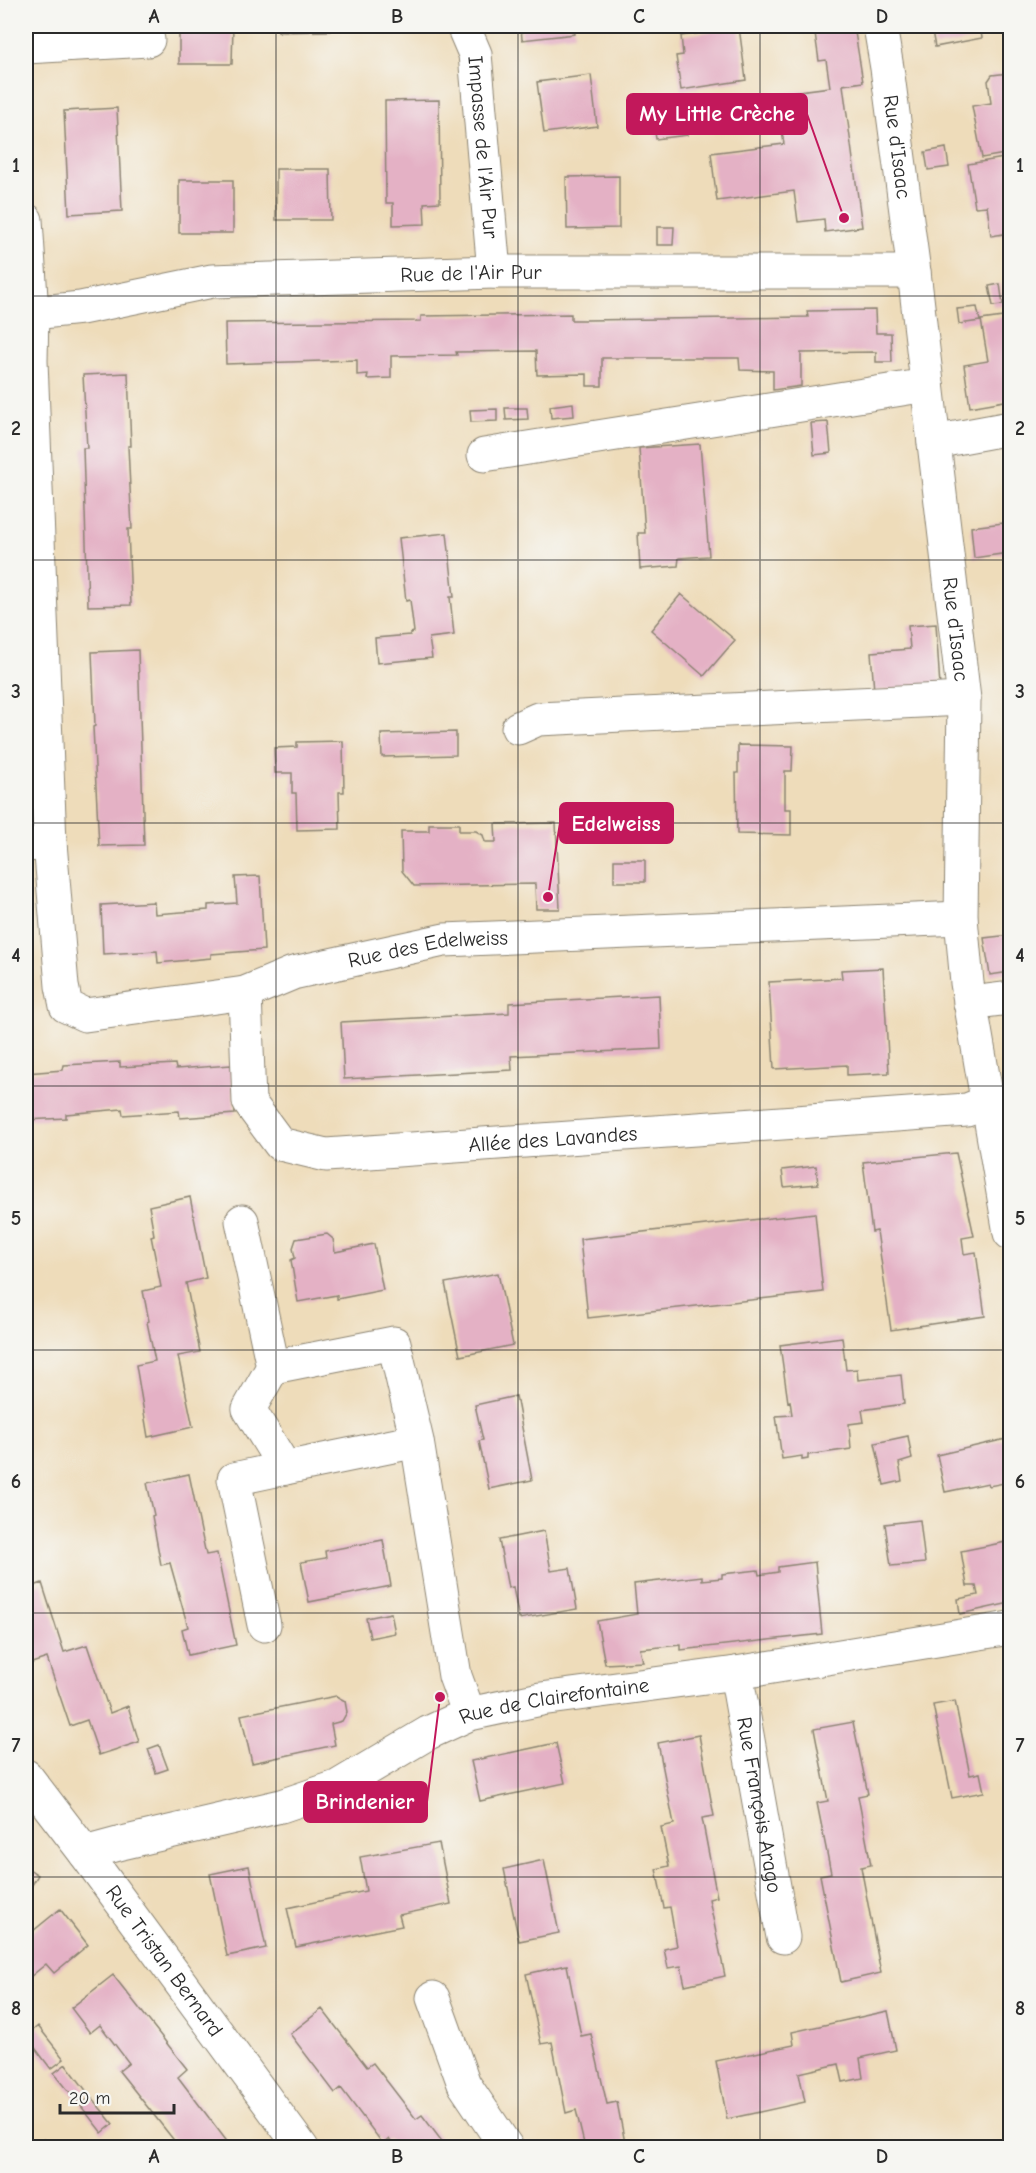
<svg xmlns="http://www.w3.org/2000/svg" width="1036" height="2173" viewBox="0 0 1036 2173" font-family="'Comic Neue',sans-serif">
  <style>
    .building { fill: #e4b1c5 }
    .lines { fill: none; stroke-linecap: round; stroke-linejoin: round }
    .minor-casing { stroke: #8c8472; stroke-width: 35 }
    .minor { stroke: #fff; stroke-width: 33 }
    .grid { fill: none; stroke: #2b2b2b; stroke-width: 1.5; stroke-opacity: 0.55 }
    .labels { text-anchor: middle; stroke-width: 6; stroke-linejoin: round; paint-order: stroke }
    .street-label { font-size: 21px; fill: #2b2b2b; stroke: #f6f6f2 }
    .leader { fill: none; stroke: #c2185b; stroke-width: 2 }
    .callout-dot { fill: #c2185b; stroke: #f6f6f2; stroke-width: 2 }
    .callout { fill: #c2185b; stroke: #c2185b; stroke-width: 2 }
    .callout-label { font-size: 22px; text-anchor: middle; font-weight: bold; fill: #fff }
    .neatline { fill: none; stroke: #2b2b2b; stroke-width: 2 }
    .grid-label { font-size: 20px; text-anchor: middle; font-weight: bold; fill: #2b2b2b }
  </style>
  <rect width="100%" height="100%" fill="#f6f6f2"/>
  <filter id="ink" filterUnits="userSpaceOnUse"><feTurbulence type="fractalNoise" baseFrequency=".0167" numOctaves="2"/><feDisplacementMap in="SourceGraphic" scale="12" xChannelSelector="R" yChannelSelector="G"/><feConvolveMatrix kernelMatrix="1 2 1 2 8 2 1 2 1" color-interpolation-filters="sRGB"/></filter>
  <filter id="wash" filterUnits="userSpaceOnUse"><feTurbulence type="fractalNoise" baseFrequency=".008" numOctaves="4" result="noise"/><feDisplacementMap in="SourceGraphic" scale="24" xChannelSelector="R" yChannelSelector="G"/><feGaussianBlur stdDeviation="1.35" result="paint"/><feColorMatrix in="noise" values="0 0 0 0 0 0 0 0 0 0 0 0 0 0 0 0 0 1.4 0 .05"/><feComposite in="paint" operator="in"/></filter>
  <g filter="url(#wash)">
    <rect width="100%" height="100%" fill="#eedcba"/>
    <g id="blocks">
      <path class="building" d="M179,26H233L232,64H179Z
        M278,26H330V31L278,32Z
        M521,26H574L575,34L522,40Z
        M814,26H854L863,82L843,85L862,227L825,232L824,219L798,222L794,191L717,201L711,153L784,144L776,94L830,87L826,60L819,61Z
        M931,26H980L982,38L935,47Z
        M739,27L746,80L681,90L676,56L683,55L681,36Z
        M1009,73L1010,74V153L982,158L972,106L991,103L988,81L992,75Z
        M591,75L597,126L544,133L537,82Z
        M439,100L440,202L424,203L425,224L393,225V203H386L385,101Z
        M683,107L687,135L656,139L652,111Z
        M117,108L122,211L69,214L64,111Z
        M946,148L949,167L928,170L925,152Z
        M1010,157V233L991,236L987,206L975,207L968,164Z
        M276,169H330L331,220H276Z
        M619,176V228L567,229L566,177Z
        M179,180H233V233H179Z
        M657,227H674L673,245H657Z
        M1000,284L1003,305L993,306L989,286Z
        M977,307L980,321L959,324L957,309Z
        M875,310L876,333H891L892,362H876V352L801,353V386L773,390V371L740,370L739,358H602V386H587V374L537,375L536,351L456,352L457,355L391,356V378L367,379L368,374L357,375V360L226,364L225,323L421,321V316L571,314V320H586L808,317L807,311Z
        M1010,316V400L970,407L964,365L988,361L981,320Z
        M128,373L131,446H128L132,529H128L131,605L88,606L83,448H87L83,375Z
        M573,403L574,416L551,418L550,406Z
        M505,408H527L528,419L506,420Z
        M497,409V421L471,422L470,410Z
        M828,422L831,453L814,455L811,423Z
        M700,444L709,556L679,558L678,566L640,569L638,533H645L639,448Z
        M1003,523L1008,553L974,558L971,527Z
        M447,533L454,597H450L454,635L429,638L432,658L377,663L375,638L410,635V633L414,632L410,600L406,601L399,538Z
        M681,594L735,640L704,676L651,630Z
        M936,624L940,687L874,691L871,652L910,649L908,626Z
        M138,650L144,845L99,846L93,727L95,726L92,652Z
        M456,732V755L382,757L381,734Z
        M343,741L344,792H339L340,829L297,830L296,793H292V773H275L274,748L297,747V742Z
        M738,745L793,746L792,771H785V809H791V835L737,834L736,773H738Z
        M556,823L560,909H536L535,884L414,886L402,871L401,831H429V824H459V831H476L483,835L485,842H496L495,824Z
        M614,860H645V882H614Z
        M260,876L264,950L211,954V958L158,963L157,951L103,954L101,905L154,902L155,914L208,910V905L237,903L235,877Z
        M1010,935V972L990,975L984,938Z
        M883,968L889,1073L847,1075V1065L774,1069L769,982L842,978L841,970Z
        M659,995L661,1049L511,1056L512,1070L344,1079L341,1022L509,1013V1003Z
        M120,1062V1067L175,1064L176,1069L231,1065L235,1114L180,1118L179,1111L123,1115L122,1109L66,1114V1118L26,1120V1073L63,1070L64,1065Z
        M956,1153L974,1236L962,1238L964,1254L976,1252L985,1316L891,1330L877,1231L872,1232L863,1162Z
        M816,1166L818,1184L784,1187L782,1170Z
        M190,1197L206,1278L186,1283L200,1352L178,1356L193,1427L148,1437L136,1365L155,1361L147,1322L149,1321L143,1291L161,1287L151,1236L154,1235L149,1206Z
        M815,1213L823,1292L588,1318L580,1239Z
        M327,1234L333,1239L335,1252L374,1244L383,1290L337,1299V1295L298,1302L291,1260L295,1258L293,1248L296,1239Z
        M498,1273L513,1345L460,1356L445,1283Z
        M842,1337L846,1370L857,1369L858,1380L901,1375L904,1404L862,1410L864,1422L849,1424L851,1449L808,1455V1459L802,1460V1456L782,1459L776,1416L792,1415L790,1401L788,1402L780,1345Z
        M516,1396L532,1480L489,1489L479,1441L483,1440L475,1405Z
        M908,1436L912,1459L899,1463L902,1481L884,1485L875,1443Z
        M1006,1439L1010,1462V1482L989,1486L988,1483L945,1492L937,1455Z
        M189,1474L206,1555L217,1553L236,1645L188,1655L182,1629L188,1627L170,1563L161,1565L152,1516L154,1515L147,1483Z
        M920,1520L925,1563L891,1566L885,1524Z
        M544,1531L551,1571L570,1568L577,1609L519,1619L513,1587L508,1588L499,1540Z
        M383,1540L391,1586L309,1602L301,1562L326,1558L325,1551Z
        M1006,1542L1010,1559V1603L960,1614L958,1599L978,1595L976,1586H967L961,1551Z
        M815,1562L822,1634L681,1650V1645L640,1649L643,1662L605,1664L597,1621L637,1614L634,1584L702,1576V1580L722,1578V1574L758,1570L759,1575L778,1572V1567Z
        M42,1583L64,1652L87,1645L110,1713L128,1706L139,1742L99,1755L87,1720L70,1726L47,1658L26,1665V1589Z
        M391,1613L395,1633L370,1638L366,1618Z
        M336,1696L345,1701L347,1712L342,1721L331,1724L335,1745L252,1763L241,1715Z
        M955,1701L970,1775L980,1773L984,1792L952,1798L933,1705Z
        M853,1722L868,1794L858,1796L871,1865L861,1867L881,1973L841,1982L820,1875L831,1873L817,1803L828,1801L814,1729Z
        M699,1735L714,1816L702,1818L717,1897L709,1899L725,1976L685,1985L681,1966L668,1968L664,1949L677,1946L670,1907L664,1908L656,1869L669,1866L661,1827L674,1824L658,1743Z
        M556,1743L565,1783L480,1801L471,1761Z
        M159,1745L168,1769L156,1773L148,1749Z
        M439,1843L451,1904L399,1915L402,1926L296,1947L287,1908L366,1891L360,1857Z
        M544,1860L559,1933L519,1941L504,1869Z
        M249,1866L266,1948L227,1956L210,1874Z
        M26,1867L38,1875L26,1895Z
        M60,1909L88,1945L54,1973L46,1964L30,1977L26,1972V1934L28,1935Z
        M567,1965L581,2036L591,2034L607,2104L617,2102L626,2148H585L576,2110L566,2113L552,2042L541,2044L526,1974Z
        M113,1975L187,2069L178,2077L232,2148H180L119,2071L129,2063L100,2025L90,2033L71,2008Z
        M322,2009L367,2067L373,2063L416,2119L422,2115L447,2148H395L389,2139L383,2144L341,2088L335,2093L290,2034Z
        M888,2011L896,2050L860,2058L863,2078L843,2082L839,2064L799,2073L805,2102L727,2119L716,2061L794,2045L792,2032Z
        M38,2026L64,2059L51,2069L26,2036Z
        M66,2064L88,2093L77,2101L54,2073Z
        M91,2097L113,2124L102,2133L80,2105Z
        M44,2139L50,2148H34Z"/>
    </g>
  </g>
  <g filter="url(#ink)">
    <use href="#blocks" fill-opacity="0" stroke="#8c8472" stroke-width="1.5"/>
    <g class="lines">
      <g class="minor-casing">
        <g id="minor">
          <path id="s1" d="M463,26L475,54L494,272"/>
          <path id="s2" d="M880,26L887,68L914,272L964,699L961,918L967,983L1010,1233"/>
          <path d="M26,47L148,40"/>
          <path d="M26,220L32,313L31,361L50,843L26,845"/>
          <path id="s3" d="M32,313L81,308L212,281L494,272H914"/>
          <path d="M934,442L1010,428"/>
          <path d="M484,455L927,385"/>
          <path d="M518,728L538,719L964,699"/>
          <path id="s4" d="M50,843L62,986L66,1006L85,1015L245,993L293,973L444,940L961,918"/>
          <path id="s5" d="M245,993L249,1102L280,1144L326,1155L967,1110L987,1102"/>
          <path d="M970,1003L1010,998"/>
          <path d="M242,1221L273,1367"/>
          <path d="M417,1441L285,1468L249,1409L273,1367L394,1343L417,1441L455,1676L469,1714"/>
          <path d="M264,1625L234,1479L285,1468"/>
          <path id="s6" d="M736,1673L783,1937"/>
          <path id="s7" d="M26,1776L85,1853L302,2148"/>
          <path id="s8" d="M85,1853L122,1843L281,1806L337,1787L428,1733L469,1714L541,1699L736,1673L1010,1628"/>
          <path d="M433,1998L464,2084L507,2148"/>
        </g>
      </g>
      <use href="#minor" class="minor"/>
    </g>
  </g>
  <path class="grid" d="M276,26V2148M518,26V2148M760,26V2148M26,296H1010M26,560H1010M26,823H1010M26,1086H1010M26,1350H1010M26,1613H1010M26,1877H1010"/>
  <g class="labels">
    <g class="street-label">
      <text dy="7" stroke="none"><textPath href="#s2" startOffset="122">Rue d'Isaac</textPath></text>
      <text dy="7" stroke="none"><textPath href="#s1" startOffset="124">Impasse de l'Air Pur</textPath></text>
      <text dy="7" stroke="none"><textPath href="#s3" startOffset="442">Rue de l'Air Pur</textPath></text>
      <text dy="7" stroke="none"><textPath href="#s2" startOffset="608">Rue d'Isaac</textPath></text>
      <text dy="7" stroke="none"><textPath href="#s4" startOffset="536">Rue des Edelweiss</textPath></text>
      <text dy="7" stroke="none"><textPath href="#s5" startOffset="436">Allée des Lavandes</textPath></text>
      <text dy="7" stroke="none"><textPath href="#s8" startOffset="498">Rue de Clairefontaine</textPath></text>
      <text dy="7" stroke="none"><textPath href="#s6" startOffset="134">Rue François Arago</textPath></text>
      <text dy="7" stroke="none"><textPath href="#s7" startOffset="231">Rue Tristan Bernard</textPath></text>
    </g>
  </g>
  <path class="leader" d="M844 218L807 114M548 897L560 823M440 1697L427 1802"/>
  <g class="callout-dot">
    <circle cx="844" cy="218" r="6"/>
    <circle cx="548" cy="897" r="6"/>
    <circle cx="440" cy="1697" r="6"/>
  </g>
  <g class="callout">
    <rect x="627" y="94" width="180" height="40" rx="6"/>
    <rect x="560" y="803" width="113" height="40" rx="6"/>
    <rect x="304" y="1782" width="123" height="40" rx="6"/>
  </g>
  <g class="callout-label">
    <text x="717" y="121">My Little Crèche</text>
    <text x="616" y="831">Edelweiss</text>
    <text x="365" y="1809">Brindenier</text>
  </g>
  <rect width="1036" height="2173" fill="none" stroke="#f6f6f2" stroke-width="66"/>
  <path d="M60 2104v9h114v-9" fill="none" stroke="#2b2b2b" stroke-width="3"/>
  <text x="69" y="2104" font-size="18" fill="#2b2b2b" stroke="#f6f6f2" stroke-width="4.5" paint-order="stroke">20 m</text>
  <rect x="33" y="33" width="970" height="2107" class="neatline"/>
  <g class="grid-label">
    <text x="154" y="23">A</text>
    <text x="397" y="23">B</text>
    <text x="639" y="23">C</text>
    <text x="882" y="23">D</text>
    <text x="16" y="172">1</text>
    <text x="1020" y="172">1</text>
    <text x="16" y="435">2</text>
    <text x="1020" y="435">2</text>
    <text x="16" y="698">3</text>
    <text x="1020" y="698">3</text>
    <text x="16" y="962">4</text>
    <text x="1020" y="962">4</text>
    <text x="16" y="1225">5</text>
    <text x="1020" y="1225">5</text>
    <text x="16" y="1488">6</text>
    <text x="1020" y="1488">6</text>
    <text x="16" y="1752">7</text>
    <text x="1020" y="1752">7</text>
    <text x="16" y="2015">8</text>
    <text x="1020" y="2015">8</text>
    <text x="154" y="2163">A</text>
    <text x="397" y="2163">B</text>
    <text x="639" y="2163">C</text>
    <text x="882" y="2163">D</text>
  </g>
</svg>
